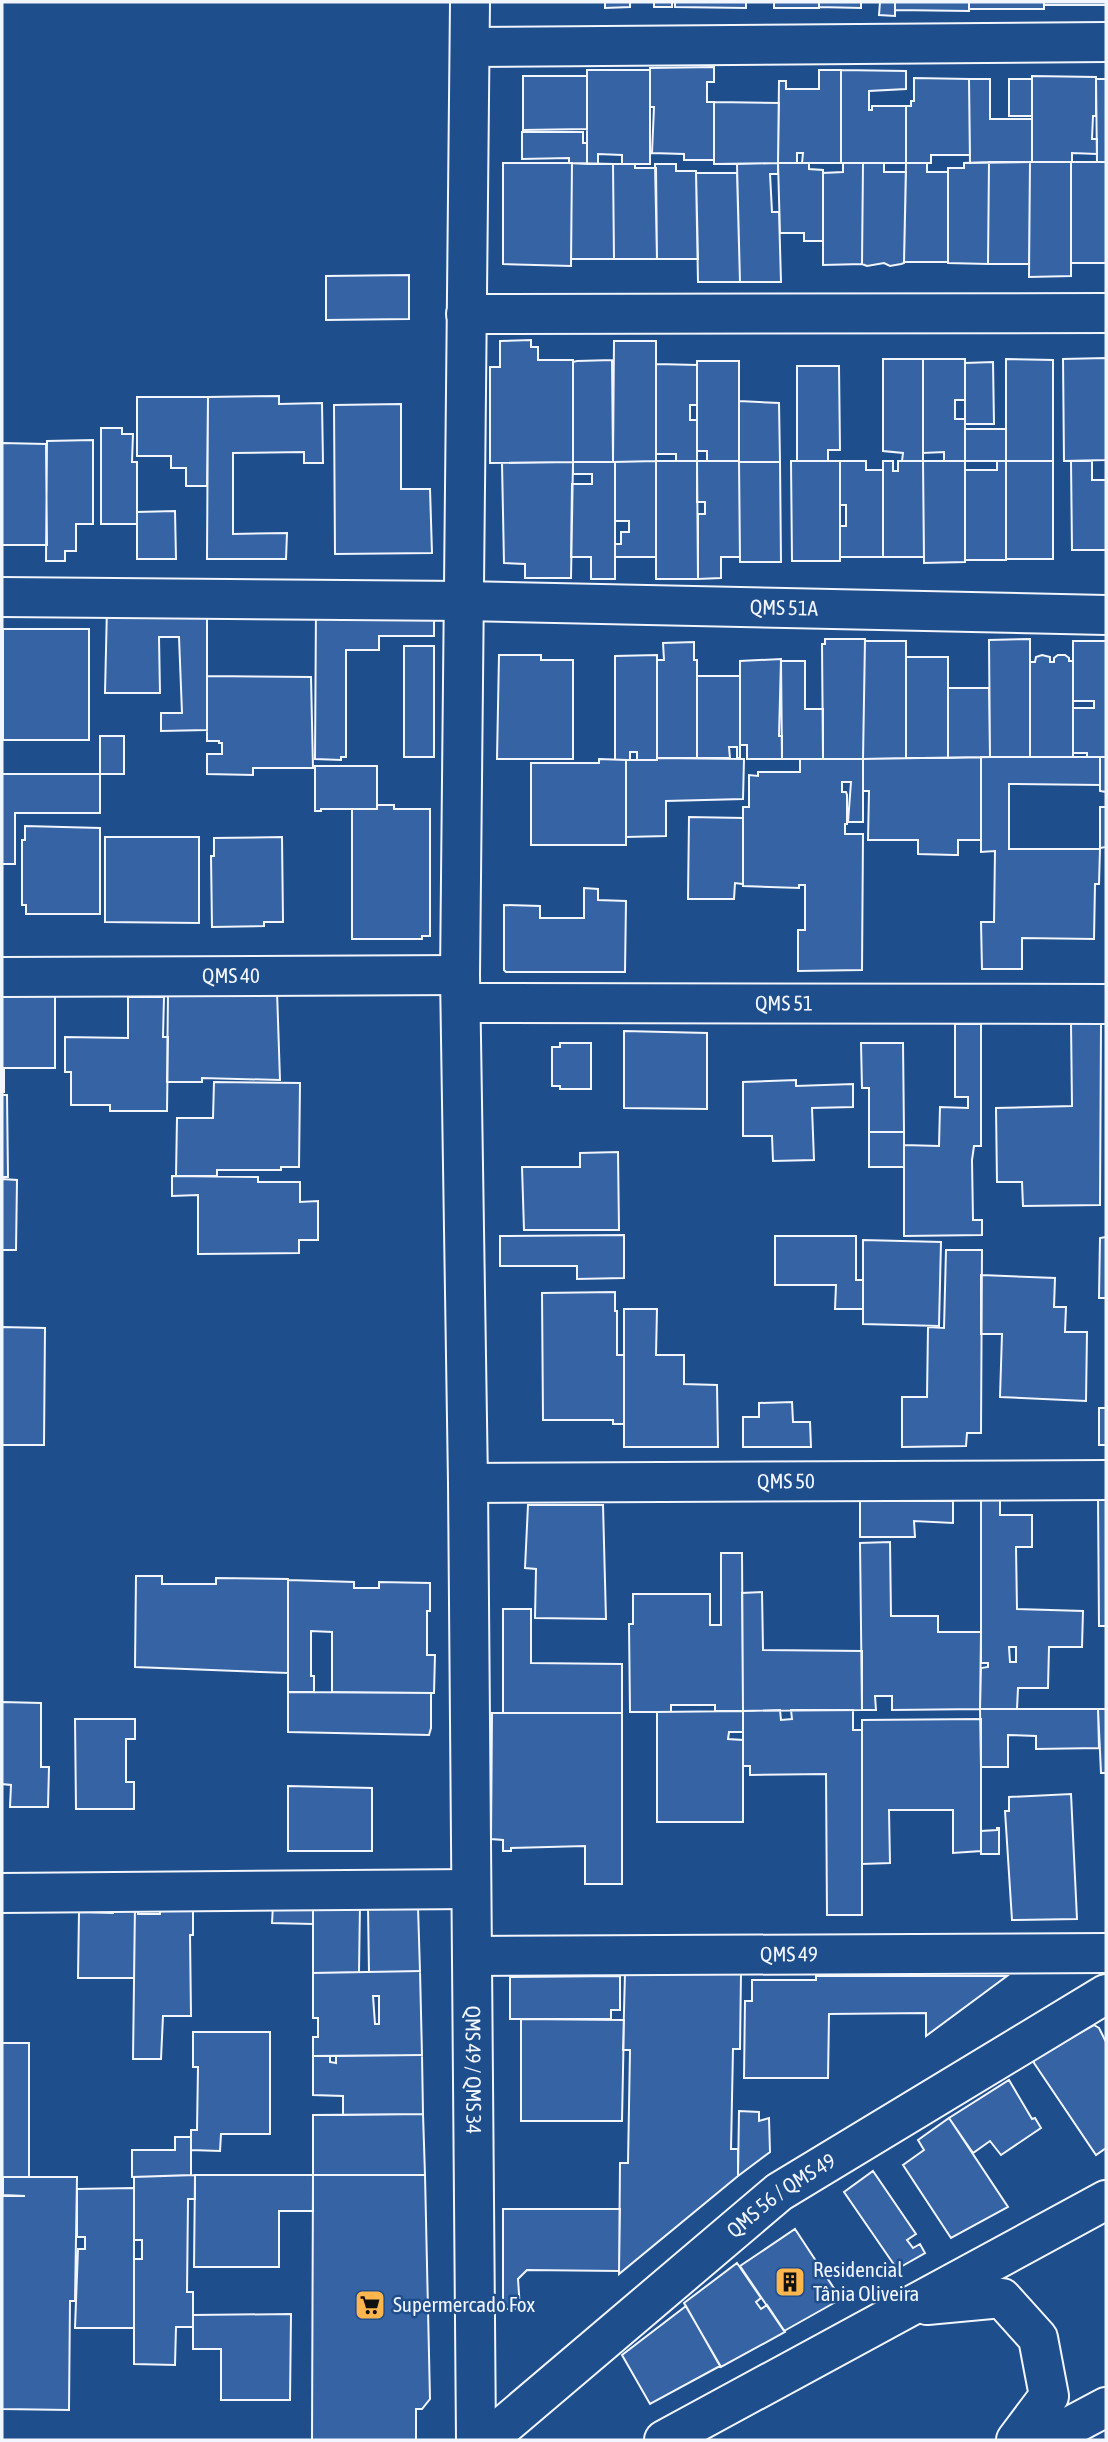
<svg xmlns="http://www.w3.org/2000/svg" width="1108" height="2442" viewBox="0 0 1108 2442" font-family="'Asap Condensed',sans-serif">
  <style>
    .building { fill: #3563a3; stroke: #f2f6ff; stroke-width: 2; fill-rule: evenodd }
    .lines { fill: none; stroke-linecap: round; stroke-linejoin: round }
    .minor-casing { stroke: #f2f6ff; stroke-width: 42 }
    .major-casing { stroke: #f2f6ff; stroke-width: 42 }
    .minor { stroke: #1f4e8c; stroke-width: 38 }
    .major { stroke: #1f4e8c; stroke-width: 38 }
    .labels { text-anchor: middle; stroke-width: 5; stroke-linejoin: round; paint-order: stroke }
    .street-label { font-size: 21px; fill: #f2f6ff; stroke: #1f4e8c }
    .poi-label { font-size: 21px; fill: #f2f6ff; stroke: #1f4e8c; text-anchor: start }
  </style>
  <rect width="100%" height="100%" fill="#1f4e8c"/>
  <path class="building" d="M605,2H630V7L605,8Z
    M654,2H672V7H654Z
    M675,2H746V8L675,7Z
    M774,2H819V8H774Z
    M819,2H861V8L819,7Z
    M880,2H895V16L879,15Z
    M895,2H969V11L895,10Z
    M969,2H1044V9H969Z
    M1044,2H1106V5H1044Z
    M714,67V82H707V102H714V160H684V154L652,153L654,107H650V68Z
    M587,70H650V164H622V155L598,154V164H587Z
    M819,70H841V163H802L803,153H797V163H778L779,81H786V89H819Z
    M841,70L906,71V89L869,91V110H872V106H906V163H841Z
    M523,76H587V129L523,130Z
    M1032,76L1096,77V116H1093L1092,139H1097V154L1072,153V162H1032Z
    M914,78L969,79L970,155H931V163H906V106H911V101H914Z
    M969,79H990V119H1032V162L970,163Z
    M1009,79H1032V116H1009Z
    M1096,79H1106V162H1097Z
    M714,102L779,103L778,163L714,164Z
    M522,132H583V143H587V164L569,163V158L522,159Z
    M989,162L988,264L948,263V168H964V163Z
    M989,162H1030L1029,264H988Z
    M1030,162H1071V276L1029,277Z
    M1071,162H1106V263H1071Z
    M503,163H572L571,266L503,264Z
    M572,163L613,164L614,259H571Z
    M778,163V174H770L772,212H779L781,282H740L737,164Z
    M778,163H809V169L823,170V241H804V233H780Z
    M843,163H863L862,264L823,265V173L843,172Z
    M863,163H884V172H906L904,263L901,264L890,266L884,263L867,266L862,264Z
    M906,163H927V172H948V262H904Z
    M613,164H635V168H656L657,259H614Z
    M655,164H676V171H696L698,259H657Z
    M696,173H737L740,282H698Z
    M409,275V319L326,320V276Z
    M531,340V347H538V360H573V462L490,463V367H500V341Z
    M614,341H656V461L613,462Z
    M1106,358V460L1064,461L1063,359Z
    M883,359H923V461H902L903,453L883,451Z
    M923,359H965V400H955V419H965V461H944V452L923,453Z
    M1006,359L1053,360V461H1006Z
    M612,360L613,462H573V362L577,361Z
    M697,361H739V461H707V451H697Z
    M993,362L994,424H965V363Z
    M656,364L697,365V405H690V420H697V461H676V454H656Z
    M797,366H839L840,450H828V461H797Z
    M279,396V404L322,403L323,463H304V452L233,453V534L287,533L286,559H207L208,397Z
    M137,397H208L207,486H186V468H171V456H137Z
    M739,401L779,403L780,462H739Z
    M401,404V489H430L432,553L335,554L334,405Z
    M101,428H122V434H133L132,462H137V524H101Z
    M965,429H1006V461H965Z
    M93,440V524H76V551H65V561H46L47,441Z
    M2,443L46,444L47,545H2Z
    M656,461V557H615V544H621V532H629V521H615V462Z
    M656,461H697L698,579H656Z
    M697,461H739L740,557H721V578L698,579V514H705V502H697Z
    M791,461H840V561H792Z
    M840,461H866V470H883V557H840V526H846V505H840Z
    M883,461H893V471H898V461H923L924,557H883Z
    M923,461H965V562L924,563Z
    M997,461H1006V560H965V470H997Z
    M1006,461H1053V559H1006Z
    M1071,461H1092V480H1106V550H1072Z
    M573,462L571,578H525V564L504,563L502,463Z
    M573,462H615V579H591V557H571L572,484H592V474H573Z
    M739,462H780L781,562H740Z
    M175,511L176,559H137V512Z
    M107,607H207V730L161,731V713H182L179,637H159L160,693H105Z
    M316,607H434V636H379V650H346V757H341V760L315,759Z
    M3,629H89V740H3Z
    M825,639H865L863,759H823L822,644H825Z
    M1030,639V757H990L989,640Z
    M865,641H906V758L863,759Z
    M1073,641H1106V757H1087V753H1073V708H1094V701H1073Z
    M694,642V660H697V758H657V660H664L663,643Z
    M404,646H434V757H404Z
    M499,655H541V660H573V759H497Z
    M657,655V760H637V752H630V760H615V656Z
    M1042,655L1050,657V662H1054V658L1058,655H1065L1069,658V661H1073V757H1030V662H1035L1036,657Z
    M906,657H948V758H906Z
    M781,659L779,736H782V759H747V745H740V661Z
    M781,661H805V709H823V759H782Z
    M207,676L311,677L313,768H253V775L207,774V754H222V743H219V741H207Z
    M697,676H740V758H737V747H729L730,758H697Z
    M948,688H989L990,757L948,758Z
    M100,736H124V774H100Z
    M981,757H1100V785L1009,784V849H1100L1099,884H1095L1094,939L1022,938V969H982L981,922H994L995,851L981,852Z
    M981,757V840H958V855H954L918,854V840H868L869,791H863V759Z
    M1100,757H1106V792L1100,791Z
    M657,758L744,759L743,799L666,801V836L626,837V760H657Z
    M599,759L626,760V845H531V763H599Z
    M800,759H863V822H848L851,782H842V792H846L847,795V824H845V834H863L862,970L798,971V930H805V885H799V888L743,886V807H749V775L758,776V772H800Z
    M315,766H377V809H321V811H315Z
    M2,774H100V813H15V864H2Z
    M377,805H394V809H430V936H422V939H352V809H377Z
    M1100,807H1106V847L1100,848Z
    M689,817L743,818V884L735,883L734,899H688Z
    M25,826L100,828V914H26V905H22V840H25Z
    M105,837H199V923L105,922Z
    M282,837L283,922H264V926L212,927L211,856H214V838Z
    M584,888L598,889V900L626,901L625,972H506L504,970V905L540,906V918H584Z
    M55,989V1068H4V1092H2V990Z
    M277,991L280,1080L202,1078V1082H167L168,994L226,995Z
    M128,997H164L163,1037H168L167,1111H110V1105H71V1072H65V1037L128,1038Z
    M1071,1023H1101L1100,1205L1023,1206L1022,1182H997L996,1108L1072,1106Z
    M955,1024H981V1146H974L972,1160L973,1220H982V1235L904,1236V1145L939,1146L940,1107L968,1108V1097H955Z
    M624,1031L707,1033V1109L624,1108Z
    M560,1043H591V1089H560V1086H552V1047H560Z
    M861,1043H903L904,1132H869V1088H862Z
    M796,1080V1086L853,1084V1107L812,1108L814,1160L773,1161L772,1136H743V1082Z
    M214,1082L300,1083L299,1167H281V1170H217V1176H176L177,1118H213Z
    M2,1095H7L8,1177H2Z
    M869,1132H904V1167H869Z
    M618,1152L619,1230H524L522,1167H580V1153Z
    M172,1176L258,1177V1182H300V1202L318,1201V1240H299V1253L198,1254V1195L172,1196Z
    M2,1179L17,1180L16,1250H2Z
    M624,1235V1278L577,1279V1266H500V1236Z
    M775,1236H856V1280H863V1309H835L836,1285H775Z
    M1106,1237V1298H1099L1100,1238Z
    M863,1240L941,1242L939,1326L863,1324Z
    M946,1250H982L981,1433H967L966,1446L902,1447V1397H927L928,1327L944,1328Z
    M981,1275L1055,1278L1054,1307H1066L1065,1332H1087L1086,1401L1000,1397L1002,1334H981Z
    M615,1292V1311H617V1355H624V1424H613V1420H543L542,1293Z
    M624,1309H657L656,1355H684V1384L717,1385L718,1447H624Z
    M2,1327L45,1328L44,1445H2Z
    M792,1402L793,1422H810L811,1447H743V1417H759V1403Z
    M1099,1408H1106V1445H1099Z
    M981,1497H1000V1515H1032V1547H1016L1017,1609L1083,1611L1082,1647H1049L1048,1688H1018L1017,1709H980L981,1668L988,1667V1663H981ZM1009,1647H1016V1662H1010Z
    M1098,1497H1106V1626H1099Z
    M860,1501H953V1523L914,1521L915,1537H860Z
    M528,1505H603L606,1619L535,1618L536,1569L525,1568Z
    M890,1542L891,1616H938V1632H981L980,1709L892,1710V1696H875L876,1710H862L860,1543Z
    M721,1553H742L743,1711H715V1705H671V1712H630L629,1624H633V1594H710V1625H721Z
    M136,1576H162V1584H216V1578L288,1579V1673L135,1667Z
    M288,1580L354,1582V1588H379V1582L430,1583V1611H427V1655H435L434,1693L332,1692V1632L311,1631V1676H314V1692H288Z
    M762,1592L763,1650L862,1651V1710L743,1711L742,1593Z
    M503,1609H531V1663L622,1664V1713H503Z
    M288,1692L431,1693V1728L429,1735L288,1732Z
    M2,1702L41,1703V1767H49L48,1807H10L11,1785L2,1784Z
    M980,1709H1098L1099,1748L1036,1749V1736L1008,1735V1767H981Z
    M1098,1709H1106V1773H1101Z
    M780,1710L781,1720L792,1719L791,1710H853V1730H862V1915H827L826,1774L750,1775V1766H743V1711Z
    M743,1711V1732H729L728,1739L743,1740V1822H657V1712Z
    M492,1713H622V1884H585V1846L511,1848V1851H503V1840L491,1839Z
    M75,1719H135V1739H126V1782H134V1809H76Z
    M981,1719V1851L953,1853V1810H889L890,1863L862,1864V1720Z
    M288,1786L372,1788V1851H288Z
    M1071,1794L1077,1919L1012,1920L1005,1811H1009V1797Z
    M997,1828H999V1854H981V1831L997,1830Z
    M360,1904L359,1972L313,1973V1905Z
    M135,1905H193V1935H190L191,2016H163L161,2059H133ZM160,1907V1914H138V1908Z
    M135,1905L134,1978H78L79,1912L113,1913V1907Z
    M273,1905H313V1924L272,1923Z
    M368,1907H418L420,1971L369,1972Z
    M420,1971L422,2055L313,2056V2037H318V2018H313V1973ZM373,1996H379V2024H375Z
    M741,1972L740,2049H733L731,2149H738V2176L619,2274L620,2163H628L630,2050H623L625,1973Z
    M620,1976V2010H611V2019H510V1977Z
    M816,1976H1007L926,2036V2013L829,2014L828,2078H744L745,2001H752V1980H816Z
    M521,2019L624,2020L622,2121H521Z
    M1094,2025L1099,2028L1106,2042V2148L1096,2155L1034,2063V2058Z
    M193,2032H270V2134H221L220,2151L191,2150V2130H197L198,2067H193Z
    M2,2043H29V2177H2Z
    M422,2055L423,2114L343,2115V2096L313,2095V2056H330V2062L336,2063V2056Z
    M1009,2080L1032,2119L1035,2118L1041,2128L1001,2155L990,2141L973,2153L949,2118Z
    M739,2111L759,2112V2121L769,2118L770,2152L738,2176Z
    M423,2114L425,2175H313V2115Z
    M949,2118L1008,2207L951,2238L903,2165L924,2150L918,2140Z
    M175,2137H191V2175L132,2177V2150H175Z
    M873,2171L916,2234L907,2240L913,2248L920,2244L925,2253L897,2269L844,2192Z
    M195,2175H313V2211H279V2267H194Z
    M195,2175V2199H188L187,2292H193V2327H176L175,2365L134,2364V2259H142V2240H134V2177Z
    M313,2175H425L430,2399L422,2409H416V2440H312Z
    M3,2177H77L75,2301H70L69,2410L2,2409V2196H25L3,2195Z
    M134,2188V2328H75L78,2249H85V2237H77V2189Z
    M503,2209H620L619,2271L527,2270L518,2279L520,2309H503Z
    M795,2229L841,2299L784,2331L740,2266Z
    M737,2263L761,2298L756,2302L761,2309L767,2305L785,2332L721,2367L684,2303Z
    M686,2306L720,2366L650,2404L622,2355Z
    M291,2314L290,2400H221V2349H193V2315Z"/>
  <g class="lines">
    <g class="minor-casing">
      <g id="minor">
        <path id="s1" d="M470,2L460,975L468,1483L476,2440"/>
        <path d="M471,47L1106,42"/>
        <path d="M466,314L1106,313"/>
        <path id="s2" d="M2,597L463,601L1106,615"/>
        <path id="s3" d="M2,977L460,975"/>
        <path id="s4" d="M462,1003L1106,1004"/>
        <path id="s5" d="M468,1483L1106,1480"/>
        <path d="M2,1893L471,1889"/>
        <path id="s6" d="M472,1956L1106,1953"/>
        <path id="s7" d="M487,2440L779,2192L1106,1994"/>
      </g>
    </g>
    <g class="major-casing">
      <path id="major" d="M927,2305L1002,2298L1038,2338L1049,2396L1016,2440
        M664,2440L1106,2200
        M1044,2440L1106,2407"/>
    </g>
    <use href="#minor" class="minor"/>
    <use href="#major" class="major"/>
  </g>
  <defs>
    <g id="building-square" transform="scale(1.575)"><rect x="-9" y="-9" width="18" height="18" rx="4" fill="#ffb74d" stroke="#1f4e8c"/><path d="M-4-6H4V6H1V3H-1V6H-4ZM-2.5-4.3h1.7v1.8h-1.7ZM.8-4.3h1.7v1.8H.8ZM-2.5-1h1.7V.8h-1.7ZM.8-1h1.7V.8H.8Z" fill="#111"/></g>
    <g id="supermarket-square" transform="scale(1.575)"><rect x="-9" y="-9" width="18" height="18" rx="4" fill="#ffb74d" stroke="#1f4e8c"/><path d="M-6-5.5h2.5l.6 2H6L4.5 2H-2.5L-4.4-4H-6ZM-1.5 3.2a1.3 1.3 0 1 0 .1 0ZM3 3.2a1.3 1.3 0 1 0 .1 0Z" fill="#111"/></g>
  </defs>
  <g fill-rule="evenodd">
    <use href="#building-square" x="790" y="2282"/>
    <use href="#supermarket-square" x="370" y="2305"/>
  </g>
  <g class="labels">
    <g class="street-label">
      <text dy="7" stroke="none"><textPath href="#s2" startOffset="782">QMS 51A</textPath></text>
      <text dy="7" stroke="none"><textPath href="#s3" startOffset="229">QMS 40</textPath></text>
      <text dy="7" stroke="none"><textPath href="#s4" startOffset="322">QMS 51</textPath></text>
      <text dy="7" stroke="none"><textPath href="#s5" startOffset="318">QMS 50</textPath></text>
      <text dy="7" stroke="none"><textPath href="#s6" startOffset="317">QMS 49</textPath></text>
      <text dy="7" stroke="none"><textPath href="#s1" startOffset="2068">QMS 49 / QMS 34</textPath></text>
      <text dy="7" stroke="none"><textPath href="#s7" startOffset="383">QMS 56 / QMS 49</textPath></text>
    </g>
    <g class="poi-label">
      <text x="813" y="2277">Residencial<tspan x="813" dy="24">Tânia Oliveira</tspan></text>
      <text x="393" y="2312">Supermercado Fox</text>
    </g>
  </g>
  <rect width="1108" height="2442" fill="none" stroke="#f2f6ff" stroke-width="7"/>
</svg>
